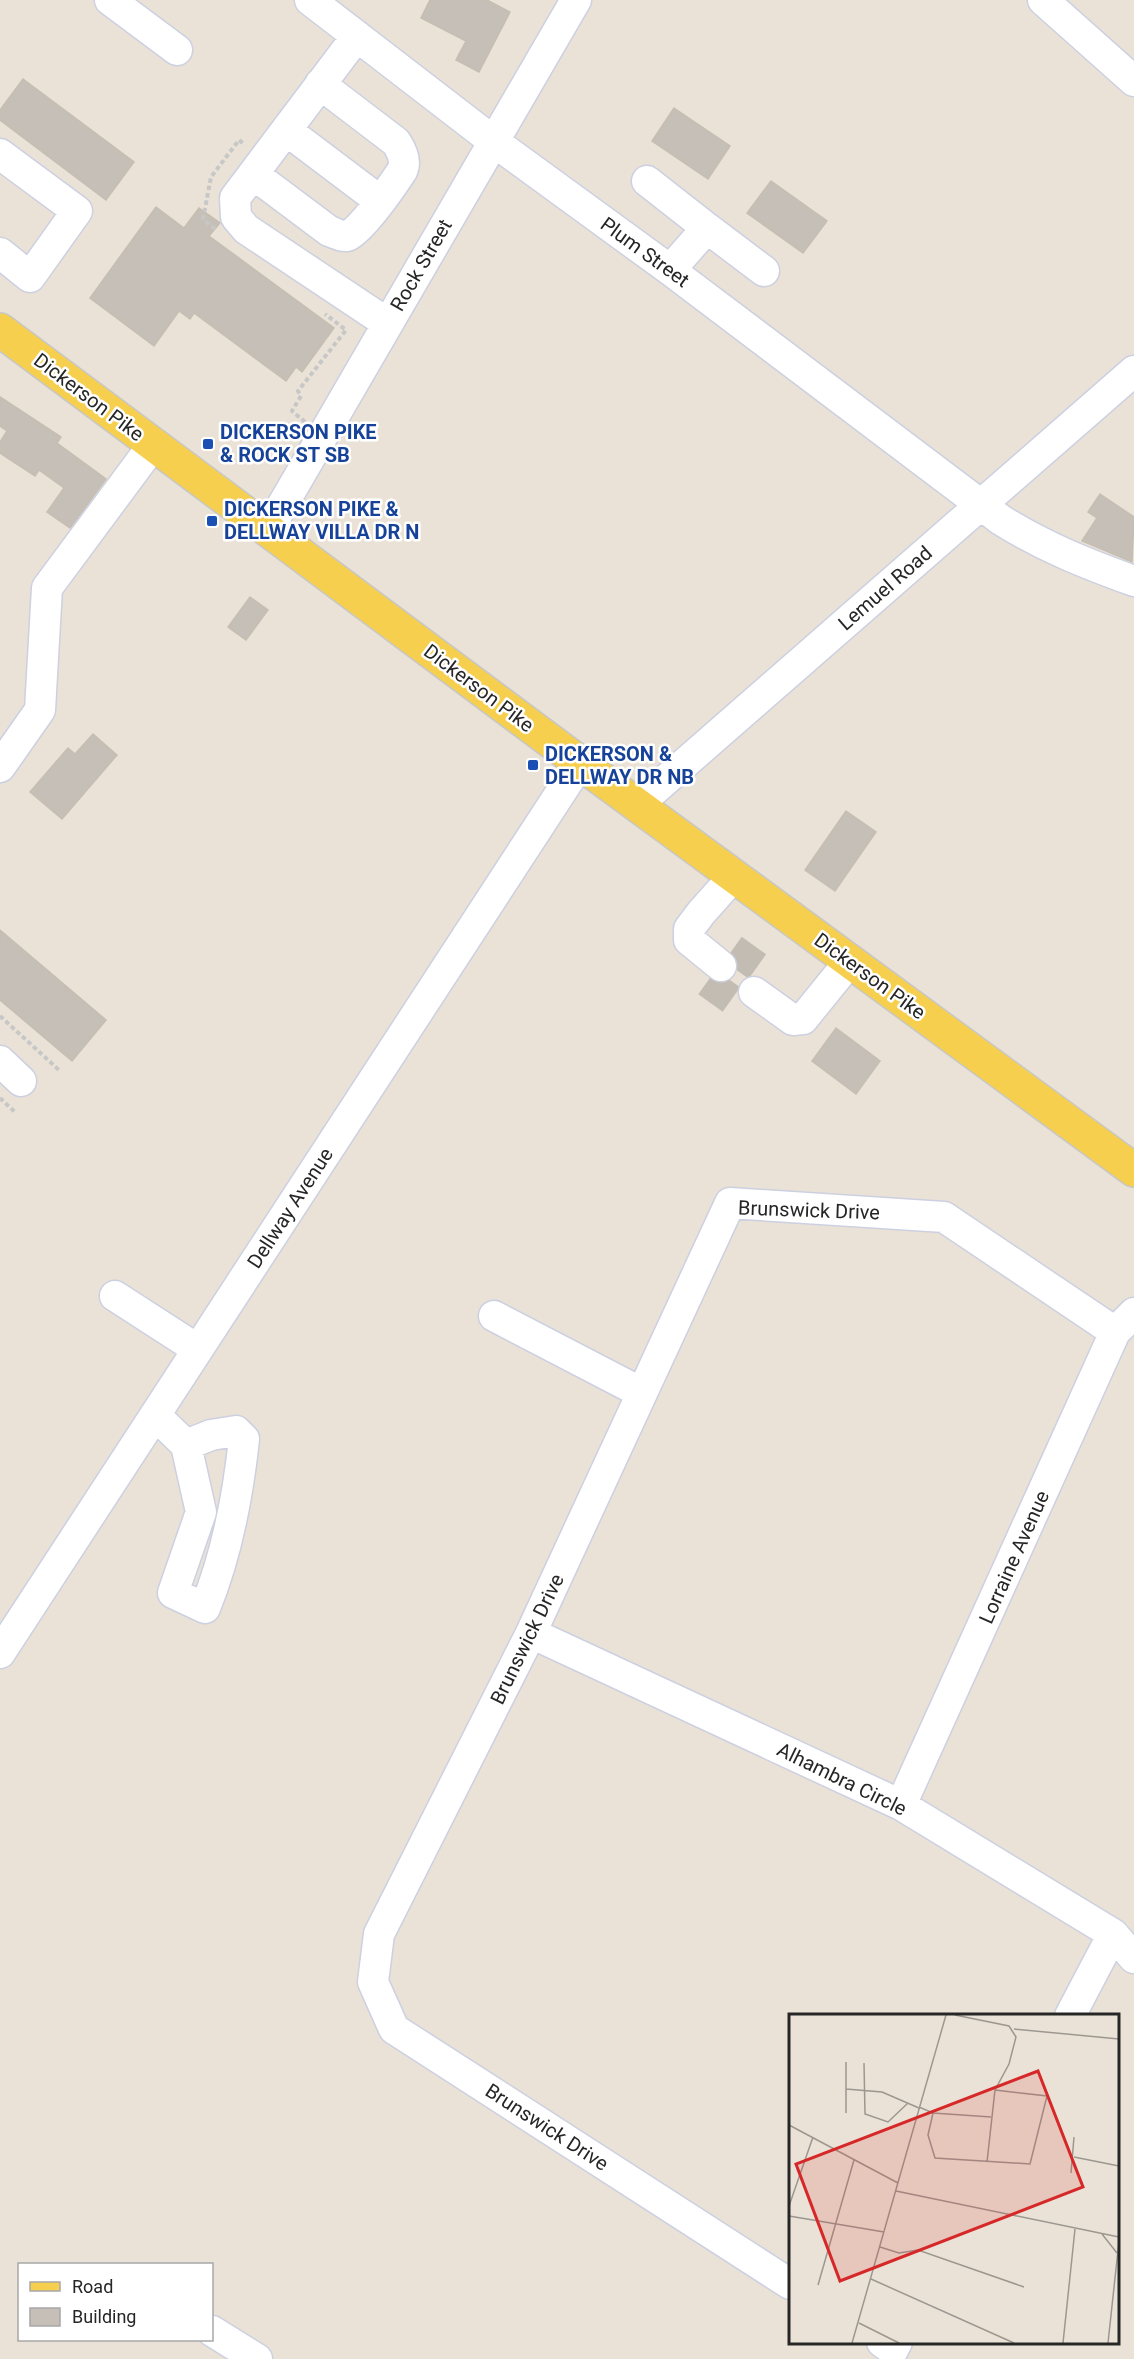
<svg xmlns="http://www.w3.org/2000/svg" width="1134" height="2359" viewBox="0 0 1134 2359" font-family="Roboto,sans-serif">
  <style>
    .building { fill: #c5bfb7; stroke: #c5beb1; stroke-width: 1.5 }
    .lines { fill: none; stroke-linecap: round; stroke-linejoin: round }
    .minor-tunnel { stroke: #c3bcb3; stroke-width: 30; stroke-dasharray: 30 15; stroke-linecap: butt }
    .minor-casing { stroke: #ccd0e1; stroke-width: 33 }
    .major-casing { stroke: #c7c7c7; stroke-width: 36 }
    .path { stroke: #c7c7c7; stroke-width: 4; stroke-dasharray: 4.5 3; stroke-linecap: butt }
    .minor { stroke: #fff; stroke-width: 30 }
    .major { stroke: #f7cf4f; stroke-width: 33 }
    .transit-dot { fill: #1a4fb4; stroke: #fff; stroke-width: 2 }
    .labels { text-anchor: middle; stroke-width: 5; stroke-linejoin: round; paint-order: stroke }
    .street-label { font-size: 20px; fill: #262626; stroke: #fff }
    .transit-label { font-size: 20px; font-weight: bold; fill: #164399; stroke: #fff; text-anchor: start }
    .inset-road { fill: none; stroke: #9c9790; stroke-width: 1.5 }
    .view { fill: #d62828; fill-opacity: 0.15; stroke: #d62828; stroke-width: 3 }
    .inset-edge { fill: none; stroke: #262626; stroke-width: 3 }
  </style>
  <rect width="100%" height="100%" fill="#eae2d6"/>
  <path class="building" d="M430,0H487L510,12L479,72L456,60L466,41L421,18Z
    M23,79L134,162L106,200L0,120V110Z
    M674,108L730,146L708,179L652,141Z
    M771,181L827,221L803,253L747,213Z
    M156,207L184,228L199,208L220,223L209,236L334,328L302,372L296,367L286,381L194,313L190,319L179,311L154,346L90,298Z
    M0,397L61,437L57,443L106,479L70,528L47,512L64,488L39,470L35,476L0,453V442L7,431L0,426Z
    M1100,494L1134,517L1132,562L1082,541L1097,518L1088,512Z
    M250,597L268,610L246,640L228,627Z
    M93,734L117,755L62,819L30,792L68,748L75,754Z
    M846,811L876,832L835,891L805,870Z
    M0,930L106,1020L72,1061L0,1000Z
    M836,1028L880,1061L856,1094L812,1061Z"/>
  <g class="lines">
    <path class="minor-tunnel" d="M733,949L768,974
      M707,982L742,1007"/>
    <g class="minor-casing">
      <path id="minor" d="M110,0L177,50
        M310,0L493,141L670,270L1001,520C1044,547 1087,564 1134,581
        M1043,0L1134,81
        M357,36L235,198L236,217L246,229L387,323
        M286,130L380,201
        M0,154L77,211L30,277L0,253
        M253,174L329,231C335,233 341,237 347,236C359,234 394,183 402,171C407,161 402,151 396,142L320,84
        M647,181L707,228L670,270
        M707,228L764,271
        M268,530L576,0
        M0,767L40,710L47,588L153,445
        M637,805L1134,371
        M721,966L689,940V929L701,913L734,876
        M754,992L793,1020L803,1019L850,961
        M0,1061L21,1081
        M115,1296L197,1349
        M494,1316L642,1393
        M155,1415L186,1445L201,1512L173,1593L205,1608C227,1554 238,1496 244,1439L236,1431L211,1435L186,1445
        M531,1633L901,1805L1113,1934L1134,1958
        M0,1653L580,763
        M901,1805L1115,1332L1134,1313
        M1070,2016L1113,1934
        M790,2284L394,2029L373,1982L379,1934L531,1633L730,1203L944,1217L1115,1332
        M212,2331L257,2359
        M882,2342L893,2350L897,2342"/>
    </g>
    <g class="major-casing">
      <path id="major" d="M0,330L580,763L1134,1170"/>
    </g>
    <path class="path" d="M215,229L203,219L211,177L239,140L245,145
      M305,422L292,411L301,396L298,391L346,330L325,314
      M0,1016L59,1070
      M0,1098L16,1113"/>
    <use href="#minor" class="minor"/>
    <use href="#major" class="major"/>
  </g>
  <g class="transit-dot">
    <rect x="202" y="438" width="12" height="12" rx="3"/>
    <rect x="206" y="515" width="12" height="12" rx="3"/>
    <rect x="527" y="759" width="12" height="12" rx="3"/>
  </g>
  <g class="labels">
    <g class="street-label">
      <text transform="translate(645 252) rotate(36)" y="7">Plum Street</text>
      <text transform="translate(421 265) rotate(-60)" y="7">Rock Street</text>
      <text transform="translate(89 397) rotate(37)" y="7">Dickerson Pike</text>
      <text transform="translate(885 588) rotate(-41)" y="7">Lemuel Road</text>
      <text transform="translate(479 688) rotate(37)" y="7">Dickerson Pike</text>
      <text transform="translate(870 976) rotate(36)" y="7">Dickerson Pike</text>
      <text transform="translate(290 1208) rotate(-57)" y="7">Dellway Avenue</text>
      <text transform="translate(809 1210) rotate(2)" y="7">Brunswick Drive</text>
      <text transform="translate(1014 1557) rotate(-66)" y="7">Lorraine Avenue</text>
      <text transform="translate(527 1639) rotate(-64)" y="7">Brunswick Drive</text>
      <text transform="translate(842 1779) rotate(26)" y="7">Alhambra Circle</text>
      <text transform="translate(547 2127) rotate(33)" y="7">Brunswick Drive</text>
    </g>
    <g class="transit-label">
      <text x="220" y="439">DICKERSON PIKE<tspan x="220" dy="23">&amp; ROCK ST SB</tspan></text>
      <text x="224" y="516">DICKERSON PIKE &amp;<tspan x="224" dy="23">DELLWAY VILLA DR N</tspan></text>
      <text x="545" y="761">DICKERSON &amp;<tspan x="545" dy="23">DELLWAY DR NB</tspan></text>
    </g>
  </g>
  <g transform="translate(789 2014)">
    <rect width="330" height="330" fill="#eae2d6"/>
    <path class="inset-road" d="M166,1L220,12L227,23L220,50L206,76L198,148M225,15L330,25M75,49L76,100L99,108L119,89M57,75L93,78L130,94M130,93L144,99L202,103M57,99V48M144,99L139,121L146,144L241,150L258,82L206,76M0,111L109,169M285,143L330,152M282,159L285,123M107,177L330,223M0,192L24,123M0,202L95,218M313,220L328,239M91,233L110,239L129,236L235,273M82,265L225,329M29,271L65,146M70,309L110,329M63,329L157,1M274,329L286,215M319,329L330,227"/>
    <path class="view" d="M249,57L294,173L51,267L7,150Z"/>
    <rect width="330" height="330" class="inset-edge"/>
  </g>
  <rect x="18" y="2263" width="195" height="78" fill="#ffffff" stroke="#a8a8a8" stroke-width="1.5"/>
  <rect x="30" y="2282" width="30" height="9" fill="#f7cf4f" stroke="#a8a8a8" stroke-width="1.5"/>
  <text x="72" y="2293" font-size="18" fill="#262626">Road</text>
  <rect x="30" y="2308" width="30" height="18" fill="#c5bfb7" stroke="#a8a8a8" stroke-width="1.5"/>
  <text x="72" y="2323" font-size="18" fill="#262626">Building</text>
</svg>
